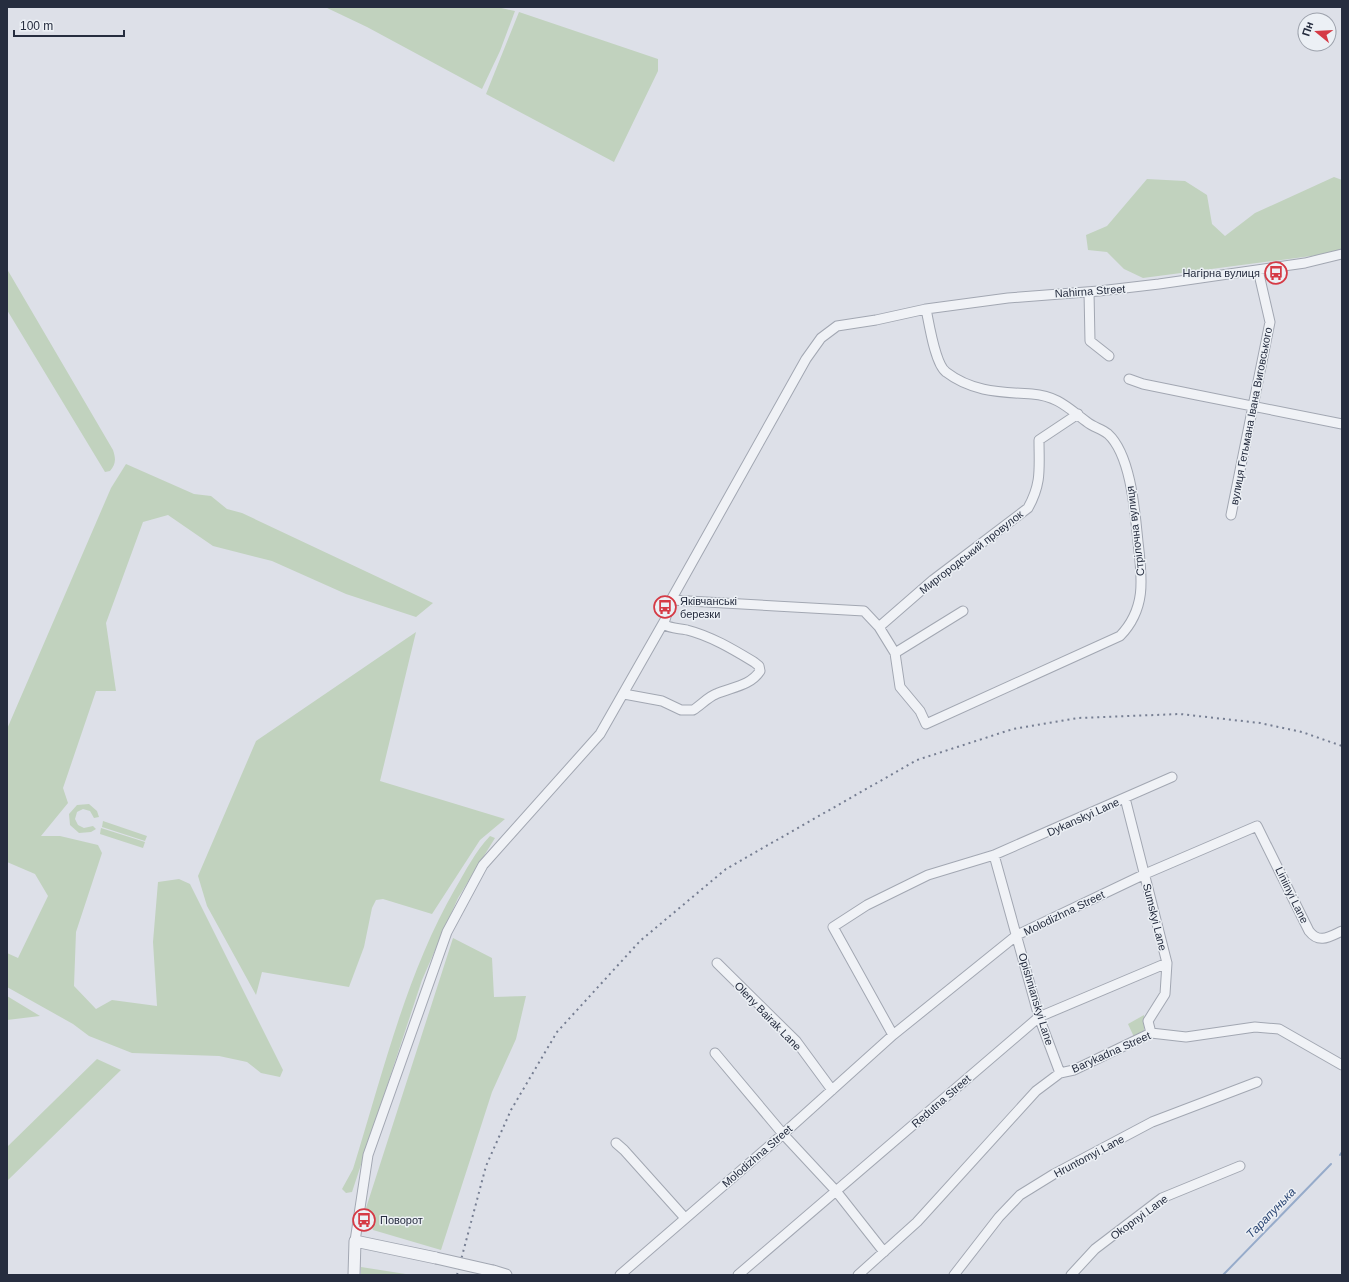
<svg xmlns="http://www.w3.org/2000/svg" width="1349" height="1282" viewBox="0 0 1349 1282" font-family="Helvetica,sans-serif">
  <style>
    .green { fill: #c1d2be }
    .lines { fill: none; stroke-linecap: round; stroke-linejoin: round }
    .stream { stroke: #96abca; stroke-width: 2 }
    .minor-casing { stroke: #a2a7b2; stroke-width: 11 }
    .tertiary-casing { stroke: #a2a7b2; stroke-width: 13 }
    .minor { stroke: #f0f2f6; stroke-width: 9 }
    .tertiary { stroke: #f0f2f6; stroke-width: 11 }
    .rail { stroke: #767e92; stroke-width: 2; stroke-dasharray: 2 4; stroke-linecap: butt }
    .tertiary-bridge-casing { stroke: #a2a7b2; stroke-width: 13; stroke-linecap: butt }
    .tertiary-bridge { stroke: #f0f2f6; stroke-width: 11 }
    .labels { text-anchor: middle; stroke-width: 3; stroke-linejoin: round; paint-order: stroke }
    .poi-label { font-size: 11px; fill: #262d3f; stroke: #ecf0f5; text-anchor: start }
    .street-label { font-size: 11px; fill: #262d3f; stroke: #ecf0f5 }
    .water-label { font-size: 12px; font-style: italic; fill: #2e4875; stroke: #ecf0f5 }
  </style>
  <rect width="100%" height="100%" fill="#dde0e8"/>
  <path class="green" d="M325,7H497L515,11L500,51L482,89L367,27Z
    M519,12L658,59V71L614,162L486,94Z
    M1334,177L1342,180V251L1334,253L1143,278L1124,269L1107,252L1088,250L1086,235L1107,226L1147,179L1185,181L1207,195L1212,224L1225,236L1255,213Z
    M7,269L113,450C116,459 116,464 110,471L105,472L7,310Z
    M126,464L194,494L211,496L227,509L242,513L433,603L416,617L346,594L272,561L213,546L168,515L143,522L106,623L116,691H96L63,788L68,803L41,836H60L98,845L102,853L76,932L74,986L96,1009L112,1000L157,1006L153,942L158,882L179,879L190,884L283,1070L280,1077L261,1073L247,1062L219,1056L132,1053L89,1036L73,1024L7,987V953L18,958L48,896L35,874L7,862V729L111,488Z
    M416,632L380,781L505,819L480,840L432,914L383,899L376,900L372,908L364,947L349,987L262,972L256,995L207,906L198,876L256,741Z
    M89,804L97,811L99,817L94,818L90,811L83,809L77,812L75,819L78,825L84,828L93,826L96,829L91,832L79,833L70,825L69,814L77,805Z
    M103,821L147,836L145,841L102,827Z
    M101,828L145,842L143,848L100,834Z
    M490,836L495,838L458,898L422,980L352,1192L346,1193L342,1189L353,1169C382,1076 406,974 455,889C466,870 475,852 490,836Z
    M453,938L492,958L494,997L526,996L516,1039L492,1092L441,1250L373,1230L366,1208Z
    M7,996L40,1016L7,1020Z
    M1144,1015V1032L1134,1037L1128,1024Z
    M97,1059L121,1070L7,1181V1147Z
    M361,1267L412,1275H361Z"/>
  <g class="lines">
    <path class="stream" d="M1340,1155L1342,1152
      M1223,1275L1331,1164"/>
    <g class="minor-casing">
      <path id="minor" d="M1089,292L1090,341L1109,356
        M1129,379L1143,384L1197,395L1342,424
        M1231,515L1270,322L1258,270
        M671,600L864,611L879,627L895,653L900,687L920,711L926,724L1120,636C1147,608 1142,577 1138,542C1135,512 1131,455 1108,434C1102,429 1093,427 1087,422C1067,407 1057,396 1032,394C1000,392 972,392 946,372C935,364 929,323 926,309
        M879,627L933,580L1028,508C1042,483 1039,468 1039,440L1078,414
        M895,653L963,611
        M624,694L662,701L681,710H693C701,705 708,697 716,694C732,687 750,686 760,671L759,666L754,662C734,650 711,636 687,630C678,628 671,629 663,624
        M1125,798L1167,963L1165,994L1148,1021L1151,1033
        M994,855L1039,1017L1060,1073
        M717,963L796,1041L832,1090
        M893,1035L833,927L867,905L928,875L994,855L1172,777
        M715,1053L783,1134L836,1191L884,1252
        M616,1143L624,1150L685,1218
        M355,1241L368,1155L447,932L483,865L600,734L665,620L671,600L806,359L821,338L837,326L876,320L926,309L1008,298L1099,291L1159,284L1305,263L1342,254
        M620,1275L783,1134L893,1035L1017,935L1145,874L1257,826L1309,931C1319,944 1329,937 1342,931
        M738,1275L1039,1017L1167,963
        M858,1275L917,1222L1036,1091L1060,1073L1074,1070L1151,1033L1186,1037L1255,1027L1279,1029L1342,1065
        M954,1275L999,1217L1020,1195L1054,1174L1152,1122L1257,1082
        M1071,1275L1095,1249L1162,1198L1240,1166"/>
    </g>
    <g class="tertiary-casing">
      <path id="tertiary" d="M493,1271L506,1275
        M354,1275L355,1241L436,1258"/>
    </g>
    <use href="#minor" class="minor"/>
    <use href="#tertiary" class="tertiary"/>
    <path class="rail" d="M457,1275L486,1166L511,1110L557,1032L640,941L726,869L917,760L1013,729L1078,718L1180,714L1260,723L1302,732L1342,746"/>
    <g class="tertiary-bridge-casing">
      <path id="tertiary-bridge" d="M436,1258L493,1271"/>
    </g>
    <use href="#tertiary-bridge" class="tertiary-bridge"/>
  </g>
  <defs>
    <g id="bus-ring" transform="scale(1.15)"><circle r="9.5" fill="#ecf0f5" stroke="#d53a45" stroke-width="1.5"/><path d="M-5-6H5V4H4V6H2V4H-2V6H-4V4H-5ZM-3.5-4V0h7V-4ZM-3.5 1.2v1.5H-2V1.2ZM2 1.2v1.5H3.5V1.2Z" fill="#d53a45"/></g>
  </defs>
  <g fill-rule="evenodd">
    <use href="#bus-ring" x="1276" y="273"/>
    <use href="#bus-ring" x="665" y="607"/>
    <use href="#bus-ring" x="364" y="1220"/>
  </g>
  <g class="labels">
    <g class="poi-label">
      <text x="1260" y="277" text-anchor="end">Нагірна вулиця</text>
      <text x="680" y="605">Яківчанські<tspan x="680" dy="13">березки</tspan></text>
      <text x="380" y="1224">Поворот</text>
    </g>
    <g class="street-label">
      <text transform="translate(1090 291) rotate(-4)" y="4">Nahirna Street</text>
      <text transform="translate(1251 416) rotate(-79)" y="4">вулиця Гетьмана Івана Виговського</text>
      <text transform="translate(1135 531) rotate(-97)" y="4">Стрілочна вулиця</text>
      <text transform="translate(971 552) rotate(-38)" y="4">Миргородський провулок</text>
      <text transform="translate(1083 817) rotate(-24)" y="4">Dykanskyi Lane</text>
      <text transform="translate(1292 895) rotate(64)" y="4">Liniinyi Lane</text>
      <text transform="translate(1064 913) rotate(-26)" y="4">Molodizhna Street</text>
      <text transform="translate(1155 917) rotate(76)" y="4">Sumskyi Lane</text>
      <text transform="translate(1036 999) rotate(73)" y="4">Opishnianskyi Lane</text>
      <text transform="translate(768 1016) rotate(46)" y="4">Oleny Bairak Lane</text>
      <text transform="translate(1111 1052) rotate(-24)" y="4">Barykadna Street</text>
      <text transform="translate(941 1101) rotate(-41)" y="4">Redutna Street</text>
      <text transform="translate(757 1156) rotate(-41)" y="4">Molodizhna Street</text>
      <text transform="translate(1089 1156) rotate(-28)" y="4">Hruntomyi Lane</text>
      <text transform="translate(1139 1217) rotate(-36)" y="4">Okopnyi Lane</text>
    </g>
    <g class="water-label">
      <text transform="translate(1271 1213) rotate(-46)" y="4">Тарапунька</text>
    </g>
  </g>
  <rect width="1349" height="1282" fill="none" stroke="#262d3f" stroke-width="16"/>
  <g transform="translate(1317 32) rotate(288)"><circle r="19" fill="#ecf0f5" stroke="#9da2ac"/>
  <path d="M0-3L7 15L0 10L-7 15Z" fill="#d53a45"/>
  <text y="-6" font-size="11" font-weight="bold" text-anchor="middle" fill="#262d3f">Пн</text>
  </g>
  <path d="M14 30v6h110v-6" fill="none" stroke="#262d3f" stroke-width="2"/>
  <text x="20" y="30" font-size="12" fill="#262d3f" stroke="#ecf0f5" stroke-width="3" paint-order="stroke">100 m</text>
</svg>
